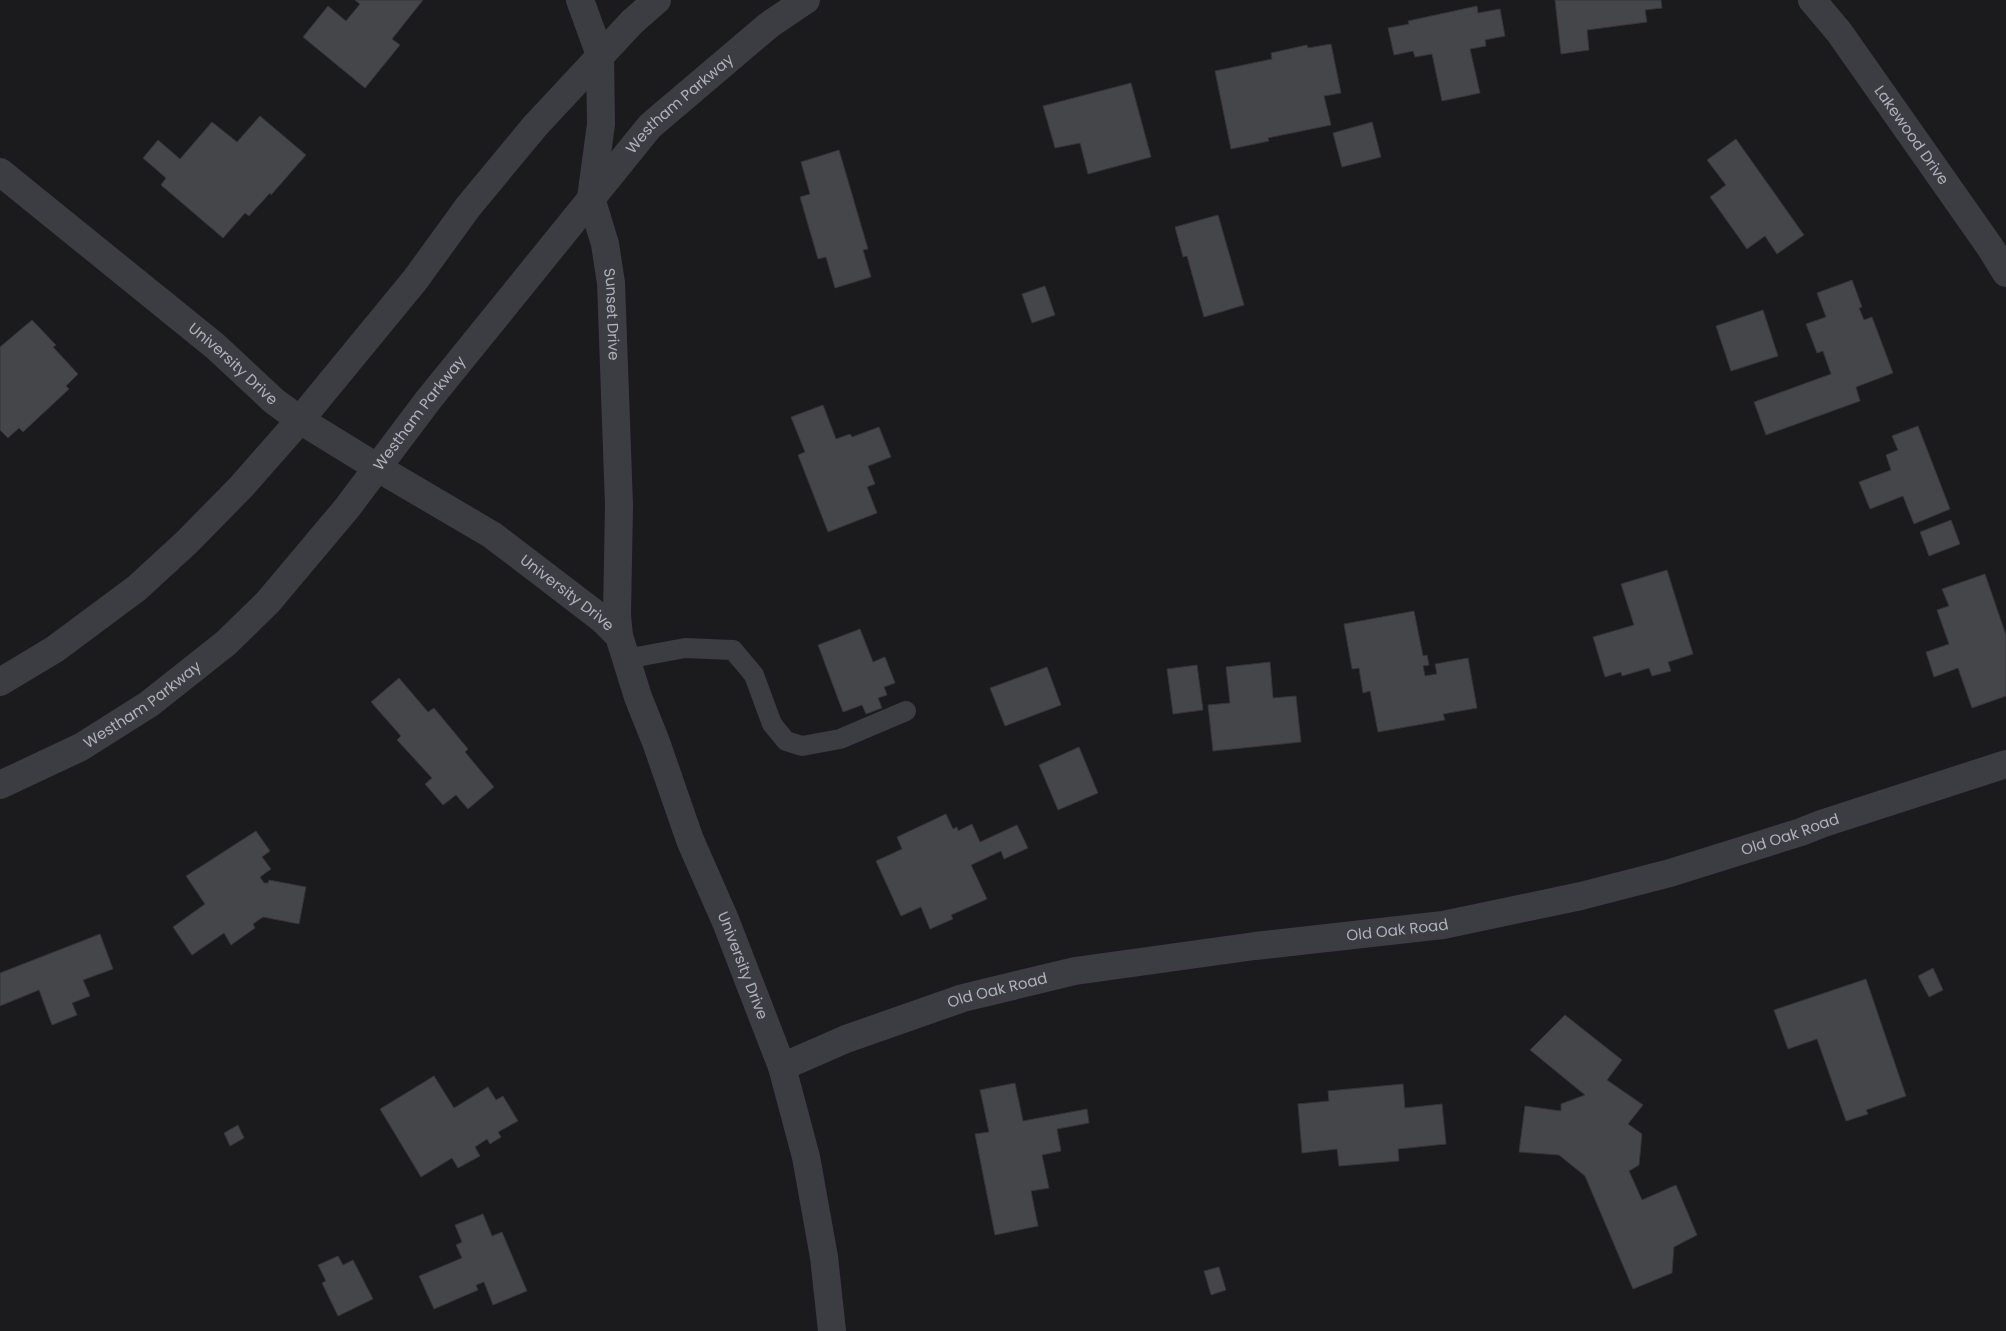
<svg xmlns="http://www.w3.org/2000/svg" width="2006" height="1331" viewBox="0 0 2006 1331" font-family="Poppins,sans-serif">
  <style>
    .building { fill: #45464a; stroke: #353539 }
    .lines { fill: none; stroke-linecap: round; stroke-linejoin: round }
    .lane { stroke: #3c3d42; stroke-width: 20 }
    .street { stroke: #3c3d42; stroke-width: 28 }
    .labels { text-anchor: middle; stroke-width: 4.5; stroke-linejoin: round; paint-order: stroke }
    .street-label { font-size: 15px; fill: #aeb2bc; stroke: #161618 }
  </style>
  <rect width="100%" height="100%" fill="#1b1b1d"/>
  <path class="building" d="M355,0H423L392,39L400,45L365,88L303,37L328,6L346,21L360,4Z
    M1555,0H1661L1662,8L1645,10L1647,22L1587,30L1589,50L1561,54Z
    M1477,6L1478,13L1500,9L1505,36L1485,40L1486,46L1470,49L1480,93L1442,101L1432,54L1415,57L1413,51L1394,55L1388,28L1409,24L1408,21Z
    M1331,44L1341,93L1324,96L1331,125L1268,138L1269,141L1231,149L1215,71L1272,59L1271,53L1307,45L1308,48Z
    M1131,83L1151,157L1088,174L1080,143L1055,148L1043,106Z
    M260,116L306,155L271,195L270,193L249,216L245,213L223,238L161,185L166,178L143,158L158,140L180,159L212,122L237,142Z
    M1372,122L1381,157L1342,167L1333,133Z
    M1736,139L1804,235L1777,254L1765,236L1747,249L1710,197L1726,185L1707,160Z
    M839,150L868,249L863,250L871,277L835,288L826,257L818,259L800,197L810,194L801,162Z
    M1218,215L1244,305L1204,317L1187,256L1183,257L1175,227Z
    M1852,280L1862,307L1859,308L1864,320L1872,317L1893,373L1856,387L1860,401L1766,435L1754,402L1831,374L1823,351L1817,353L1806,324L1826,317L1817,293Z
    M1045,286L1055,315L1032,323L1022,294Z
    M1763,310L1778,356L1731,371L1716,326Z
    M32,320L56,345L53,347L78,374L66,386L69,389L23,432L19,428L8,438L0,430V347Z
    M823,405L836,439L850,434L852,437L879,427L891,457L868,466L875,484L867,487L877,513L828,532L798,455L805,452L791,417Z
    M1918,426L1950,509L1914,524L1903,496L1870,509L1859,482L1891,470L1886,455L1898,450L1892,436Z
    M1951,520L1960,544L1929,556L1920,532Z
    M1667,570L1693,654L1668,662L1671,671L1652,676L1649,668L1622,676L1621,672L1605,677L1593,637L1634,625L1621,584Z
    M1985,574L2006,635V696L1972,708L1958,668L1934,677L1926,652L1949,644L1937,610L1949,606L1942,589Z
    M1414,611L1423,656L1427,655L1429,665L1423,666L1425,676L1437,674L1435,664L1468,658L1477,708L1443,714L1445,720L1378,732L1370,691L1363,693L1359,668L1352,669L1344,624Z
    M860,629L873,662L885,657L895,683L884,687L887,695L878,698L882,708L866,714L862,705L843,712L818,645Z
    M1270,662L1273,698L1296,696L1301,742L1213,751L1208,705L1230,703L1226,667Z
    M1197,665L1203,710L1173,714L1167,669Z
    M1047,667L1061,705L1005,726L990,688Z
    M399,678L428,712L434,708L468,749L465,752L494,787L468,809L456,795L443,805L425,784L432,778L397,740L401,736L371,702Z
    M1079,747L1098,793L1058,810L1039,765Z
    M946,814L953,829L957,827L958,831L972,824L980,842L1017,825L1028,848L1004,859L1001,851L971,865L987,899L951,915L953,919L930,929L921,907L901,916L876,861L902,849L897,837Z
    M256,831L270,851L262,857L271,869L260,877L264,883H268L269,880L306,887L299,924L263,917L253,924L255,928L231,945L224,933L192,955L173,927L205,904L186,876Z
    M100,934L113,969L83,980L90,996L72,1003L77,1015L52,1025L39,990L0,1006V973Z
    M1933,968L1943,990L1929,997L1918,976Z
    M1866,979L1906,1096L1866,1110L1868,1114L1846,1121L1817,1039L1788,1049L1774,1010Z
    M1565,1015L1622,1060L1607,1080L1643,1105L1628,1124L1642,1134L1639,1165L1629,1171L1642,1200L1676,1185L1697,1235L1674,1247L1672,1273L1633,1289L1585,1176L1559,1155L1519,1152L1525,1106L1561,1111V1104L1585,1095L1530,1050Z
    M434,1076L454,1108L488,1087L496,1100L503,1096L518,1121L498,1132L501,1137L490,1144L487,1139L475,1147L480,1156L458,1168L452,1158L421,1177L380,1109Z
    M1015,1083L1023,1121L1087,1109L1089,1123L1057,1129L1061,1151L1042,1155L1049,1188L1031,1191L1038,1226L995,1235L975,1134L989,1132L980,1090Z
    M1403,1084L1405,1108L1442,1104L1446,1144L1398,1149L1399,1161L1339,1166L1337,1149L1302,1153L1298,1104L1329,1101L1328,1091Z
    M238,1125L244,1138L230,1146L224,1133Z
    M483,1214L492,1236L502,1232L527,1291L493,1305L484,1282L476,1285L478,1290L434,1309L419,1276L462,1258L456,1245L462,1242L455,1225Z
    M338,1256L343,1265L353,1260L373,1299L338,1316L322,1283L326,1281L318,1265Z
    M1219,1267L1226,1290L1211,1295L1204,1271Z"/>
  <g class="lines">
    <path class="lane" d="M626,659L685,648L733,650L754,675L772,724L786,741L802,746L840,739L906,711"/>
    <g class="street">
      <path id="s1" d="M580,0L600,55L601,124L591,198L605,244L611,283L619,505L617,615L619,636"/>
      <path id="s2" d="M1812,0L1839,32L1990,247L2006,273"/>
      <path id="s3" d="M0,172L215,346L274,401L300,420L378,468L492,535L602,619L619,636L638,697L656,742L690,840L726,922L782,1067L806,1157L824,1257L832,1331"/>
      <path d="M0,682L55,649L137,588L187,542L241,487L300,420L415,280L468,207L535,126L632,22L657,0"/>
      <path id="s4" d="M0,785L81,747L149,704L226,643L268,602L347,508L429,399L650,126L769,25L806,0"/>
      <path id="s5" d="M782,1067L846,1039L963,998L1075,971L1255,946L1443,925L1581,896L1670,873L1801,832L1821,824L2006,764"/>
    </g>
  </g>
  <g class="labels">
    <g class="street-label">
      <text dy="5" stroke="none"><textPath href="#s4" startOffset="974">Westham Parkway</textPath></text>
      <text dy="5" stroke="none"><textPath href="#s2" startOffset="168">Lakewood Drive</textPath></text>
      <text dy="5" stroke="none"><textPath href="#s1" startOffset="321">Sunset Drive</textPath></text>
      <text dy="5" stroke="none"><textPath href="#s3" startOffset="302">University Drive</textPath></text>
      <text dy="5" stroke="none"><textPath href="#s4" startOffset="569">Westham Parkway</textPath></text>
      <text dy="5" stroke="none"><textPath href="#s3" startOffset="708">University Drive</textPath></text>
      <text dy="5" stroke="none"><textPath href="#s4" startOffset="164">Westham Parkway</textPath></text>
      <text dy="5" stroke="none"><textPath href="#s5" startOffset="1039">Old Oak Road</textPath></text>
      <text dy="5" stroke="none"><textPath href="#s5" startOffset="634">Old Oak Road</textPath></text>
      <text dy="5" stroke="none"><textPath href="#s3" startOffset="1128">University Drive</textPath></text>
      <text dy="5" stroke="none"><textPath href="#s5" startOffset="229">Old Oak Road</textPath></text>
    </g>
  </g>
</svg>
